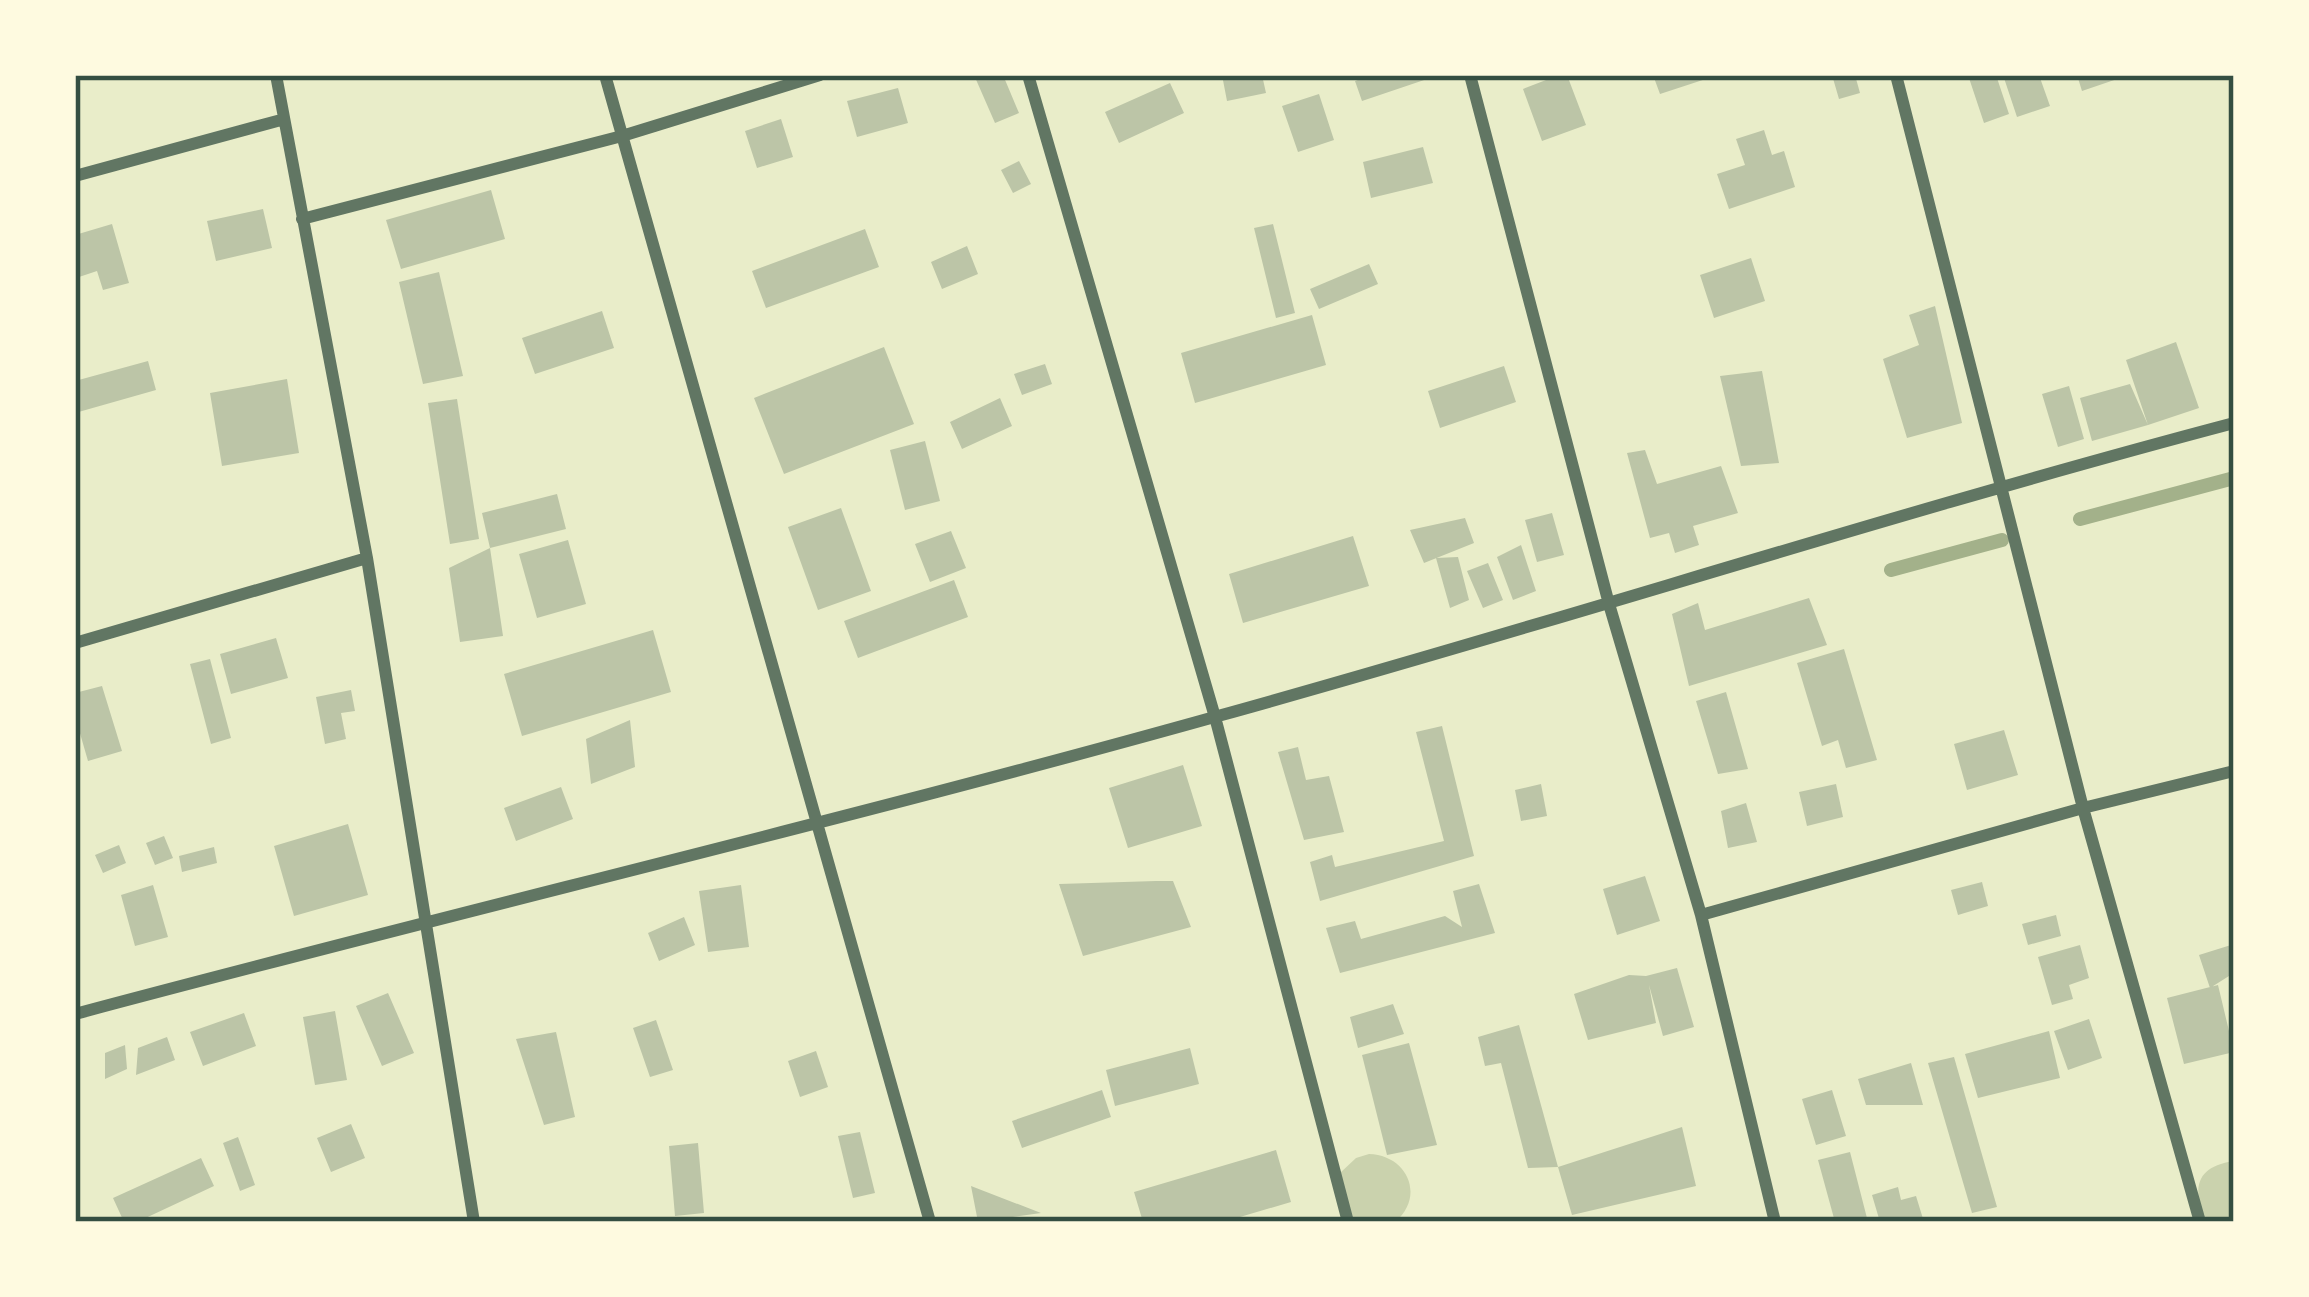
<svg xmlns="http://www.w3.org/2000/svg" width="2309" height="1297" viewBox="0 0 2309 1297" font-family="'Public Sans',sans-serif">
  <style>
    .green { fill: #cad2ad }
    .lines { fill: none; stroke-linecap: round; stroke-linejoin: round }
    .stream { stroke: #a3b18a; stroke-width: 14 }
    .building { fill: #bcc5a7 }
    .minor { stroke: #617663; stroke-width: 12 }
    .neatline { fill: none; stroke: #344e41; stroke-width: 4.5 }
  </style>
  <rect width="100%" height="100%" fill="#e9edc9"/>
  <path class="green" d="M1369,1154C1407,1155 1426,1196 1395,1222H1351L1339,1174L1356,1158Z
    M2234,1161V1222H2205C2193,1189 2194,1167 2234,1161Z"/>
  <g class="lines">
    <path class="stream" d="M2080,519L2234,478
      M1891,570L2002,540"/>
  </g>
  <path class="building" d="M974,75H1003L1019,113L995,123Z
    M1222,75H1262L1266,93L1227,101Z
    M1372,75H1436V76L1362,101L1355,81Z
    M1559,75H1567L1586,125L1542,141L1523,89Z
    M1653,75H1715V76L1660,94Z
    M1832,75H1855L1860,93L1839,99Z
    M1968,75H1996L2009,114L1984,123Z
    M2003,75H2039L2050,106L2017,117Z
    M2077,75H2126V76L2082,91Z
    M1170,83L1184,113L1119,143L1105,112Z
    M898,88L908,123L857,137L847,101Z
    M1319,94L1334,140L1298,152L1282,106Z
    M781,119L793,157L757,168L745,131Z
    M1764,130L1772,155L1784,151L1795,187L1729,209L1717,174L1745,165L1736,139Z
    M1423,147L1433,183L1371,198L1363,162Z
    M1019,161L1031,184L1013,193L1001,170Z
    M491,190L505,239L401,269L386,220Z
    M263,209L272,248L216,261L207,221Z
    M112,224L129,283L103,290L97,271L76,278L75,235Z
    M1273,224L1295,313L1276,318L1254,228Z
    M865,229L879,267L766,308L752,271Z
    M967,246L978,274L942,289L931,262Z
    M1751,258L1765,301L1714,318L1700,275Z
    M1369,264L1378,284L1319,309L1310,289Z
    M439,272L463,376L423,384L399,282Z
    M1935,306L1962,423L1907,438L1883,359L1919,345L1909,315Z
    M602,311L614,348L535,374L522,338Z
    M1312,315L1326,365L1195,403L1181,353Z
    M2176,342L2199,408L2148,425L2092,441L2080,398L2130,384L2148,425L2126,360Z
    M884,347L914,424L784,474L754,398Z
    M148,361L156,390L75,413V381Z
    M1045,364L1052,384L1022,395L1014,374Z
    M1504,366L1516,402L1440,428L1428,391Z
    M1762,371L1779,463L1741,466L1720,376Z
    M287,379L299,453L222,466L210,393Z
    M2069,386L2084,439L2058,447L2042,394Z
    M1000,398L1012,426L962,449L950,422Z
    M457,399L479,539L450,544L428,403Z
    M925,441L940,501L905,510L890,450Z
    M1645,450L1657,484L1721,466L1738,513L1693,526L1699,545L1675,553L1669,533L1650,538L1627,453Z
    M557,494L566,529L490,548L503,636L460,642L449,568L490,548L482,513Z
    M841,508L871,591L818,610L788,527Z
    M1552,513L1564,555L1537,562L1525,520Z
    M1465,518L1474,543L1424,563L1410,530Z
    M951,531L966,568L930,582L915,544Z
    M1353,536L1369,586L1243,623L1229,574Z
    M568,540L586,604L537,618L519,554Z
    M1521,545L1536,591L1513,600L1497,557Z
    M1458,557L1469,600L1450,608L1436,558Z
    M1488,563L1503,600L1483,608L1467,571Z
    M954,580L968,617L858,658L844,621Z
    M1809,598L1827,645L1689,686L1672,614L1698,603L1705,630Z
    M653,630L671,692L522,736L504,674Z
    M276,638L288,678L231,694L220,654Z
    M1844,649L1877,760L1846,768L1838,740L1822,746L1797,663Z
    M210,659L231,738L211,744L190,664Z
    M102,686L122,751L88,761L75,716V693Z
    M351,690L355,711L341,713L346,739L325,744L316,697Z
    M1726,692L1748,769L1718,774L1696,701Z
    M630,720L635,767L591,784L586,739Z
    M1442,726L1474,856L1320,901L1310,862L1332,855L1335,867L1444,841L1416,732Z
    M2004,730L2018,775L1967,790L1954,744Z
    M1298,747L1306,780L1329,776L1344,832L1304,840L1278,752Z
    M1183,765L1202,826L1128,848L1109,788Z
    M1541,784L1547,816L1521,821L1515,790Z
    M1836,784L1843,817L1807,826L1799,792Z
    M561,787L573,819L516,841L504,808Z
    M1746,803L1757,842L1728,848L1721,811Z
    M348,824L368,895L294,916L274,846Z
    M164,836L173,858L155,865L146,843Z
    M119,845L126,863L103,873L95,855Z
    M214,847L217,863L182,872L179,856Z
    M1645,876L1660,921L1617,935L1603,889Z
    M1156,881H1173L1191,927L1083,956L1059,884Z
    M1982,882L1988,906L1958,915L1951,890Z
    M1479,884L1495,933L1340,973L1326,928L1355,921L1361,939L1445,916L1462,927L1453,891Z
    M153,885L168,937L135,946L121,895Z
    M741,885L749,947L708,952L699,891Z
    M2056,915L2061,936L2028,945L2022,924Z
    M684,917L695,945L659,961L648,933Z
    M2080,945L2089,978L2069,985L2073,999L2052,1005L2038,957Z
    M2231,945L2229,976L2210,988L2199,955Z
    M1677,968L1694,1027L1663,1036L1649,985L1656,1023L1588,1040L1574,994L1629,975L1646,976Z
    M2218,985L2234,1052L2184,1064L2167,998Z
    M388,993L414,1053L382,1066L356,1006Z
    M1393,1004L1404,1034L1358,1048L1350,1017Z
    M335,1011L347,1080L315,1085L303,1017Z
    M244,1013L256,1046L203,1066L190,1032Z
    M2089,1019L2102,1058L2068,1070L2054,1031Z
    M656,1020L673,1070L650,1077L633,1028Z
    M1519,1025L1558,1167L1528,1168L1501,1063L1485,1066L1478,1037Z
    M2049,1031L2060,1078L1978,1098L1965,1054Z
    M556,1032L575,1117L544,1125L516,1039Z
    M167,1037L175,1060L136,1075L138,1048Z
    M1409,1043L1437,1145L1387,1155L1362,1055Z
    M125,1045L127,1069L105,1079V1053Z
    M1190,1048L1199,1084L1115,1106L1106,1070Z
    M816,1051L828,1087L800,1097L788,1061Z
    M1954,1057L1997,1207L1972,1213L1928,1063Z
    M1911,1063L1923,1105H1866L1858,1079Z
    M1102,1090L1111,1117L1022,1148L1012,1121Z
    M1832,1090L1846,1136L1816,1145L1802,1099Z
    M351,1124L365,1158L331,1172L317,1138Z
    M1682,1127L1696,1186L1572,1215L1558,1167Z
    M860,1132L875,1193L853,1198L838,1136Z
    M238,1137L255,1185L240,1191L223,1143Z
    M698,1143L704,1213L675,1216L669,1146Z
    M1276,1150L1291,1202L1223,1222H1143L1134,1192Z
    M1850,1152L1868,1222H1835L1818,1160Z
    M201,1158L214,1186L137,1222H124L113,1198Z
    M971,1186L1041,1213L978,1222Z
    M1898,1187L1901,1200L1916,1196L1924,1222H1880L1872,1195Z"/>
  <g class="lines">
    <path class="minor" d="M276,75L367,558L474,1222
      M605,75L930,1222
      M1028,75L1215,717L1348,1222
      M1470,75L1609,604L1701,915L1775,1222
      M1896,75L2083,808L2200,1222
      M75,176L281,120
      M302,219L622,136L820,75
      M75,643L367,558
      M1701,915L2083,808L2234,771
      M75,1014C455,912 839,822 1218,716C1558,622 1893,513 2234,423"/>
  </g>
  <rect width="2309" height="1297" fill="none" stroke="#fefae0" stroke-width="156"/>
  <rect x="78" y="78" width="2153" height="1141" class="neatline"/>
</svg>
